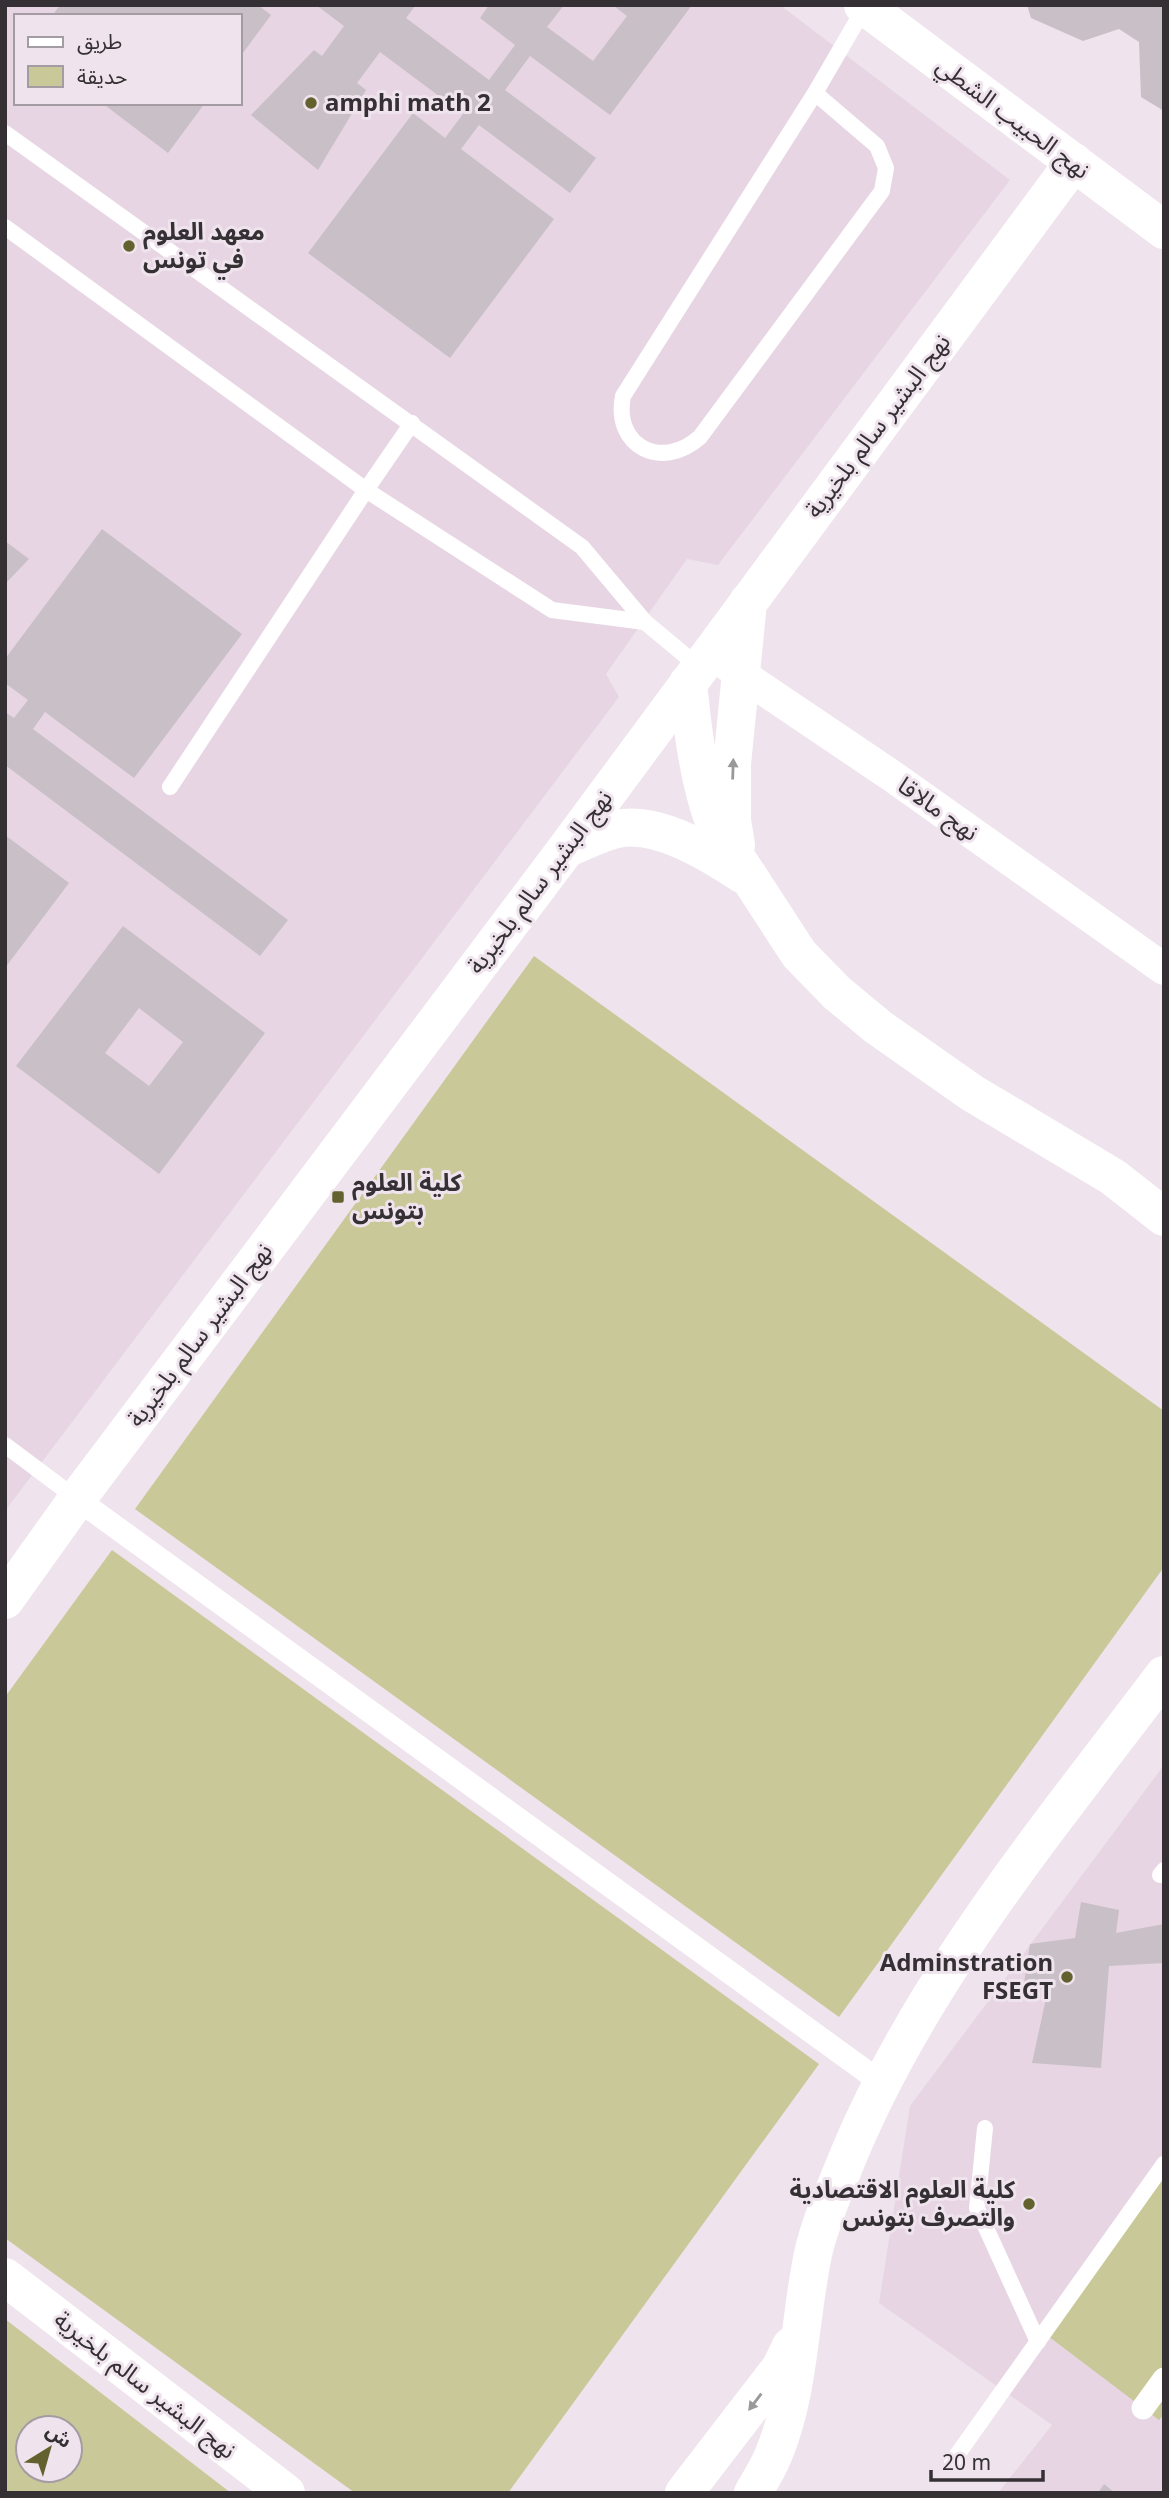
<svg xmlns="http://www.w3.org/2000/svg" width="1169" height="2498" viewBox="0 0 1169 2498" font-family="'Noto Sans','Noto Sans Arabic',sans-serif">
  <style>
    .built { fill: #e7d5e3; fill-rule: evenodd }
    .green { fill: #c8c898; fill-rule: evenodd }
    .building { fill: #c9bfc7; fill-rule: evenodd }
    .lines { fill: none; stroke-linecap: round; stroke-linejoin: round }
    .service { stroke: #fff; stroke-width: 16 }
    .pedestrian { stroke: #fff; stroke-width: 23 }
    .minor { stroke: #fff; stroke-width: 32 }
    .tertiary { stroke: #fff; stroke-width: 38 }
    .oneway { fill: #9a9899 }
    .poi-dot { fill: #63622f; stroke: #efe4ed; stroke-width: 2.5 }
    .labels { text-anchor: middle; stroke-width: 6; stroke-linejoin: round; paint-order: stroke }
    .poi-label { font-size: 24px; font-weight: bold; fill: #343033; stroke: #efe4ed; text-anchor: start }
    .street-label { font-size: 24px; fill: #343033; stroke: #efe4ed }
  </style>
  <rect width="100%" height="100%" fill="#efe4ed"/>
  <path class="built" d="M5,5H780L1010,180L718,565L687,559L606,674L619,697L5,1511ZM16,16H240V103H16Z
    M1164,1765V2493H998L1052,2425L879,2303L910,2106Z"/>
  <path class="green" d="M534,956L1164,1411V1567L839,2017L135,1509Z
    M112,1550L819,2064L508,2493H355L5,2238V1697Z
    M1164,2170V2414L1159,2420L1044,2333Z
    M5,2319L231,2493H5ZM28,2428H70V2470H28Z"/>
  <path class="building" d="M60,5H258L271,15L240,57V16H52Z
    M316,5H416L406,18L489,80L515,45L480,18L489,5H564L547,27L593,61L627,16L613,5H692L610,115L530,56L505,90L596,158L570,193L479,125L461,149L554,219L450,358L308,253L413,113L445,138L463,114L380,52L357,83L366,90L318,170L251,115L314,50L322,56L344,26Z
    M1027,5H1164V111L1141,97L1139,42L1119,29L1083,41L1031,18Z
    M102,103H205L168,153Z
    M102,529L242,634L134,778L45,712L33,729L288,920L260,956L5,765V712L14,718L28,700L5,683V659Z
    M5,541L29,559L5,584Z
    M5,835L69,883L5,968Z
    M123,926L265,1033L159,1174L16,1066ZM139,1008L183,1042L149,1086L105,1053Z
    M1081,1902L1119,1910L1116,1933L1164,1924V1963L1109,1966L1101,2068L1032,2063L1048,1989L1023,1990L1030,1944L1075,1938Z
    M1104,2484L1115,2493H1098Z"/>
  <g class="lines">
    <path class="service" d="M815,93L877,146L886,168L882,191L700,437C662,471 613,447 623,396Z
      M815,93L865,7
      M5,133L582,547L645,622L699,667
      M5,227L366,490L552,610L645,622
      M170,787L366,490L412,423
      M5,1445L77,1499
      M1160,1875L1164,1870
      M985,2128L977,2208L1038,2342
      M952,2462L1164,2164"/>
    <path class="pedestrian" d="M77,1499L882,2083
      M1143,2408L1164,2379"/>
    <path class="minor" d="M726,664L892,776L1164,969"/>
    <path class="tertiary" d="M863,5L1164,230
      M688,683C693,732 698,779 715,825L799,954L837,993L878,1027L972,1093L1113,1177L1164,1217
      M736,845L732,820V764L748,602
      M566,849C582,842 600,833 617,829C657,820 710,853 742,874
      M5,1600L77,1499L566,849L1074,162
      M5,2277L286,2493
      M684,2493L781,2367L791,2346
      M753,2493C760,2481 768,2468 773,2456C800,2392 799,2321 813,2254C819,2226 832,2196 843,2169C915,1987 1047,1830 1164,1675"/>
  </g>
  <defs><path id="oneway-solid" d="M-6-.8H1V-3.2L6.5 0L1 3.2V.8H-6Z" transform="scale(1.75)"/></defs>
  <g class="oneway">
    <use href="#oneway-solid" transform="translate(733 769) rotate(-88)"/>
    <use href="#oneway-solid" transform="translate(755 2402) rotate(127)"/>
  </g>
  <g class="poi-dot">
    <circle cx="311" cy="103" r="7"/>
    <circle cx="129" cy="246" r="7"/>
    <rect x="331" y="1190" width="14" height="14" rx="3.5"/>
    <circle cx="1067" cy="1977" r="7"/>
    <circle cx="1029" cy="2204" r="7"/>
  </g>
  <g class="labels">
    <g class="poi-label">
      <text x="325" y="111">amphi math 2</text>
      <text x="143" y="240">معهد العلوم<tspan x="143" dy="28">في تونس</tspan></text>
      <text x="352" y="1191">كلية العلوم<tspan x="352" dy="28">بتونس</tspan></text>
      <text x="1053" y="1971" text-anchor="end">Adminstration<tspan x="1053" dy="28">FSEGT</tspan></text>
      <text x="1015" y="2198" text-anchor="end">كلية العلوم الاقتصادية<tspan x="1015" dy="28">والتصرف بتونس</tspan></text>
    </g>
    <g class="street-label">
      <text transform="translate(1013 118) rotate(37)" y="8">نهج الحبيب الشطي</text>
      <text transform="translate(878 426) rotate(-53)" y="8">نهج البشير سالم بلخيرية</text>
      <text transform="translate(938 809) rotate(35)" y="8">نهج مالاقا</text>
      <text transform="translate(540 882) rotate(-53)" y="8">نهج البشير سالم بلخيرية</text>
      <text transform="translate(200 1335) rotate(-53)" y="8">نهج البشير سالم بلخيرية</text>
      <text transform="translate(145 2385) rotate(38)" y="8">نهج البشير سالم بلخيرية</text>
    </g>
  </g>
  <rect width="1169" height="2498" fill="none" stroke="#343033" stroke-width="14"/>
  <rect x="14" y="14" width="228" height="91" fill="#efe4ed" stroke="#a49ca3" stroke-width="2"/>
  <rect x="28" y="37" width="35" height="10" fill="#ffffff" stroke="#a49ca3" stroke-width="2"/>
  <text x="77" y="49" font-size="21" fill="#343033">طريق</text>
  <rect x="28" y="66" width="35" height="21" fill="#c8c898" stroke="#a49ca3" stroke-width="2"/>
  <text x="77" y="84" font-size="21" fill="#343033">حديقة</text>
  <g transform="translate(49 2449) rotate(37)"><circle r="33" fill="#efe4ed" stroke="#a49ca3" stroke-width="2"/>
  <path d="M0-5L12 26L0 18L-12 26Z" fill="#63622f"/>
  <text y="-10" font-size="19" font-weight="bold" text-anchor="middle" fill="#343033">ش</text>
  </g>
  <path d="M931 2470v10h112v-10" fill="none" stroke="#343033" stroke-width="3.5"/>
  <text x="942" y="2470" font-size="21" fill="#343033" stroke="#efe4ed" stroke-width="5" paint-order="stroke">20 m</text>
</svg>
